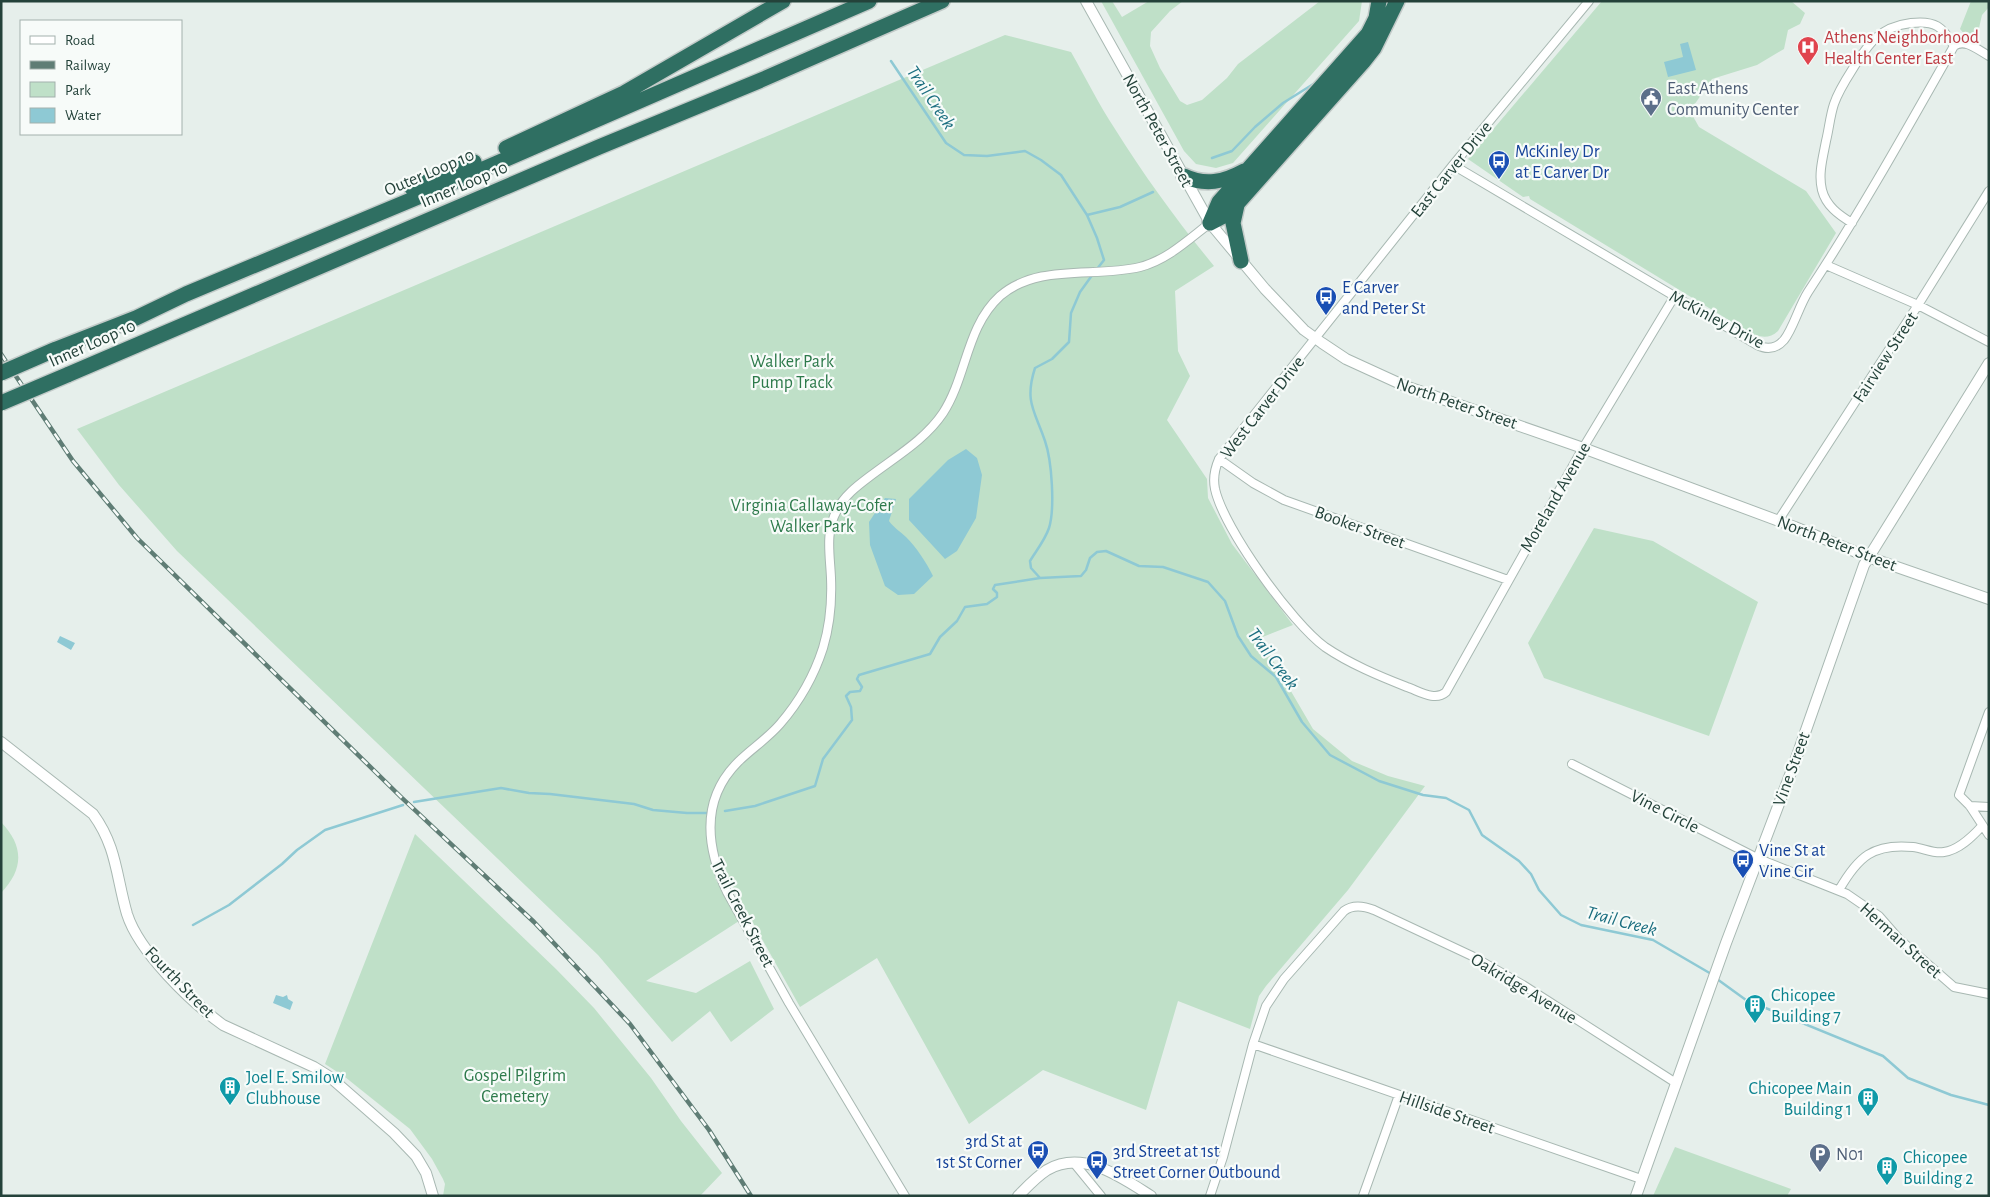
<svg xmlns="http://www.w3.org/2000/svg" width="1990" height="1197" viewBox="0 0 1990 1197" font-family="'Alegreya Sans',sans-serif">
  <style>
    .green { fill: #bfe0c8 }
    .water { fill: #8ec9d4 }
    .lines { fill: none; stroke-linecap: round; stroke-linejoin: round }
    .stream { stroke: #8ec9d4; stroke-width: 2.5 }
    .minor-casing { stroke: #a8b8b2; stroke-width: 10 }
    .tertiary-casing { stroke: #a8b8b2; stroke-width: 12 }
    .motorway-casing { stroke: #c2cac8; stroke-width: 18 }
    .minor { stroke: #fff; stroke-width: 8 }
    .tertiary { stroke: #fff; stroke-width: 10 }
    .motorway { stroke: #2f6f62; stroke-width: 15 }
    .rail-casing { stroke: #5f7d75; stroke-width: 4.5 }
    .rail { stroke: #f7fbf9; stroke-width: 2.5; stroke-dasharray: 8; stroke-linecap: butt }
    .motorway-bridge-casing { stroke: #c2cac8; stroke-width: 18; stroke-linecap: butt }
    .motorway-bridge { stroke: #2f6f62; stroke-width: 15 }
    .labels { text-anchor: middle; stroke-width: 4.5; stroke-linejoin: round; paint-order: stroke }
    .health-label { font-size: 18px; fill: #be3a42; stroke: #f7fbf9; text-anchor: start }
    .service-label { font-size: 18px; fill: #4e5e75; stroke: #f7fbf9; text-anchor: start }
    .street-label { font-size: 18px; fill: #24423a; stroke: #f7fbf9 }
    .transit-label { font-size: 18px; fill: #164399; stroke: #f7fbf9; text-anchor: start }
    .park-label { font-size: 18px; fill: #2d7a4b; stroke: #f7fbf9 }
    .culture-label { font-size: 18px; fill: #0d838f; stroke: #f7fbf9; text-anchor: start }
    .water-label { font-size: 19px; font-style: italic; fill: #1c6f80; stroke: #f7fbf9 }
  </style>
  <rect width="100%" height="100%" fill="#e6efeb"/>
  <path class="green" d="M1101,1H1112L1122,17L1149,1H1183L1170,11L1151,32L1150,46L1160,68L1180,101L1187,105L1202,100L1227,78L1238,64L1320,1H1362L1359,21L1233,163L1216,168L1196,164L1184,151Z
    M1602,1H1791L1805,13L1800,24L1788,30L1784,49L1757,65L1712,79L1690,111L1699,127L1806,191L1836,233L1778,331C1763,345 1747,330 1732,322L1530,199L1529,196L1523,197L1468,159Z
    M1971,1H1989V7L1982,15L1976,41L1965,35L1960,29Z
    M1005,35L1071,52C1086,78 1099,105 1115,129C1145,177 1178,222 1214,266L1175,291L1178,351L1190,376L1167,420L1207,479L1208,498L1232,544L1293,625L1260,638L1313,729L1352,761L1388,776L1425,786L1348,890L1266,986L1259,996L1250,1029L1178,1001L1146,1110L1043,1070L969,1124L877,958L800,1007L725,873L715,878L739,921L646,981L696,993L750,961L774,1009L731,1042L710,1011L672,1042L598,955L177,551L119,485L77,429Z
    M1594,528L1653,541L1758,602L1709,736L1544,678L1528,643Z
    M1,822C24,846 24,869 1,893Z
    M415,834L556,969L594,1008L651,1078L681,1121L722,1173L700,1196H443L445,1184L443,1179L432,1159L410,1129L345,1077L325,1064Z
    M1675,1147L1791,1189L1787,1196H1653Z"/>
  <path class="water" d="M1688,42L1696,70L1668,77L1664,62L1683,57L1680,44Z
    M966,449L977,458L982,475L976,518L957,551L945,559L909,520V499L948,460Z
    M885,498L896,499L889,521C894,528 900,531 906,537C917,548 926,562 933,576L914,594L898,595L885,586L870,545L869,522Z
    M60,636L75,643L71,650L57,642Z
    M276,995L283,997L287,995L288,999L293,1002L290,1010L273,1003Z"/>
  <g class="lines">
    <path class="stream" d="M891,61L946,143L964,155L987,156L1025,151L1041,160L1061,175L1087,215L1097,238L1104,260L1097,269
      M1212,158L1232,151L1255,127L1283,103L1315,83
      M1087,215L1120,207L1153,192
      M1040,578L1031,568L1030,561C1036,551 1045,540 1049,528C1055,509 1052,461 1045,441C1035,411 1024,402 1035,368L1052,359L1069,342L1071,313L1080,292L1093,274
      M414,802L501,788L529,793L550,794L634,804L653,810L687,813H710
      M725,811L755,806L815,786L823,759L852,720L851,707L846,696L850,692L860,691L862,687L857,679L859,675L930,654L940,637L957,621L965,607L987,604L997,597V593L993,589L995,585L1040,578L1081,576L1086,570L1090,558L1097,552L1106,551L1139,566L1163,567L1208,582L1225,601L1238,636L1251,656L1276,677L1302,722L1330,755L1379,781L1423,795L1446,798L1469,810L1482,835L1519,861L1531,874L1539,890L1561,915L1581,925L1653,940L1713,975
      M193,925L229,905L282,864L297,850L325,830L403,805
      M1717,979L1746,1000L1883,1056L1908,1078L1951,1095L1989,1105"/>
    <g class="minor-casing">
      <path id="minor" d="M1589,1L1453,165L1219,459C1215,468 1213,479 1215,489C1224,529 1292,623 1325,647C1350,664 1379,676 1407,687C1419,691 1435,702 1446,692L1583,448L1674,297
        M1453,165L1757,345C1767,350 1776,349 1784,340C1793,329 1799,306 1808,292C1860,213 1907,129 1954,46C1965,38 1978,50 1989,56
        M1852,223C1839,215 1826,206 1822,190C1818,174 1823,157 1826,141C1829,129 1830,116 1834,104C1838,92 1845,81 1852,70C1868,44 1879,27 1911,23C1935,20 1943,27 1954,46
        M1826,265L1918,305L1989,342
        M1219,459L1253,483L1284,500L1508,580
        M1778,521L1918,305L1989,191
        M1989,712L1959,795L1970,806L1989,835
        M1572,764L1759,859L1847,894L1879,916L1899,939L1954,987L1989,994
        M1970,806L1989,807
        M1839,890C1858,857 1873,843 1913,847C1923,848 1934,854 1944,852C1959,850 1972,837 1982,826
        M1253,1044L1641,1179
        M1074,1163L1101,1196
        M905,1196L789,1003L727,892C706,847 700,800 738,762C751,749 767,739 780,724C799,702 814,676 823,648C830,625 832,602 831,578C830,554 825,532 837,510C844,496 857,486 869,477C895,457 925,440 943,413C967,376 966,327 1000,296C1038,263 1094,278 1140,267C1167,260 1188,240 1210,223
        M1210,1196L1223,1157L1253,1044L1266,1006L1284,979L1344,911C1353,904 1364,906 1374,910L1472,956L1523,985L1676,1083
        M1363,1196L1399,1095"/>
    </g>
    <g class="tertiary-casing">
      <path id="tertiary" d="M1086,1L1210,223L1265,289L1304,330L1322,343L1346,359L1405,386L1583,448L1795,527L1868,557L1989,599
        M1,742L93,814C117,847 116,876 127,914C139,952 191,1002 223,1025L314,1067L330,1077L394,1133L416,1156L426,1173L433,1196
        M1018,1196C1027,1187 1036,1177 1047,1170C1083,1149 1121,1177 1151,1196
        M1636,1196L1726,943L1793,767L1864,565L1989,363"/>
    </g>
    <g class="motorway-casing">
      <path id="motorway" d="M506,148L624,93L783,1
        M1184,176C1205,186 1224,182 1244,171
        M412,188L474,162
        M1237,205L1233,223L1241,261
        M1210,223L1229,213L1363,62L1374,48L1397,1
        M1210,223L1219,202L1368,34L1376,18L1379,1
        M54,350L136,318L186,294L442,187L869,1
        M67,375L599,147L759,81L942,1"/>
    </g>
    <use href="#minor" class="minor"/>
    <use href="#tertiary" class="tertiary"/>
    <use href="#motorway" class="motorway"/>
    <g class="rail-casing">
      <path id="rail" d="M1,354L73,461L137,538L402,798L534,922L630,1024L709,1130L751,1196"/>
    </g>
    <use href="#rail" class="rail"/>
    <g class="motorway-bridge-casing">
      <path id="motorway-bridge" d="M1,373L54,350
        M1,403L67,375"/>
    </g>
    <use href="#motorway-bridge" class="motorway-bridge"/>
  </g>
  <defs>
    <g id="hospital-pin" transform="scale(1.125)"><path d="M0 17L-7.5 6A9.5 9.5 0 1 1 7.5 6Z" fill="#e0444e" stroke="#f7fbf9"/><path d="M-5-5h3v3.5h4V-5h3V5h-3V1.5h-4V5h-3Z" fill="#fff"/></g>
    <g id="civic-pin" transform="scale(1.125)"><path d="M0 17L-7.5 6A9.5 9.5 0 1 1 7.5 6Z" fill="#5c6f8a" stroke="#f7fbf9"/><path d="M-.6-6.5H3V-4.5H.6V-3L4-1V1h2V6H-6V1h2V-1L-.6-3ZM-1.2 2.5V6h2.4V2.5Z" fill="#fff"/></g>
    <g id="bus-pin" transform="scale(1.125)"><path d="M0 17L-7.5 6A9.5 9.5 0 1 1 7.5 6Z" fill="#1a4fb4" stroke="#f7fbf9"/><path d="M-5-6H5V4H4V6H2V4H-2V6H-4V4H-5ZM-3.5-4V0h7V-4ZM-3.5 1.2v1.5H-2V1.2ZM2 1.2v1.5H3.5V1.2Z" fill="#fff"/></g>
    <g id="building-pin" transform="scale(1.125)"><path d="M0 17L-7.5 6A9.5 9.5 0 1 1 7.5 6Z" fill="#0f9aa8" stroke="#f7fbf9"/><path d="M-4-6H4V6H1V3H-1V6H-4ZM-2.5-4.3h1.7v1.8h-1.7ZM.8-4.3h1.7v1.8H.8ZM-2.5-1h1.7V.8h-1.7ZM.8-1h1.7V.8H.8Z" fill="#fff"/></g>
    <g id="parking-pin" transform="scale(1.125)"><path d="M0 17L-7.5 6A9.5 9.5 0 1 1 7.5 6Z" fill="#5c6f8a" stroke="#f7fbf9"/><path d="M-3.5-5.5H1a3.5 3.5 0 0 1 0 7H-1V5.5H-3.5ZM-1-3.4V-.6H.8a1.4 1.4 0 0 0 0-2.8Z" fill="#fff"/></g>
  </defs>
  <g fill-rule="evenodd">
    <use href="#hospital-pin" x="1808" y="47"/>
    <use href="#civic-pin" x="1651" y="98"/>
    <use href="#bus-pin" x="1499" y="161"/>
    <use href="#bus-pin" x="1326" y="297"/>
    <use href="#bus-pin" x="1743" y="860"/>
    <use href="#building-pin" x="1755" y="1005"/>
    <use href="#building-pin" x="230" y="1087"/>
    <use href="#building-pin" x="1868" y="1098"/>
    <use href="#bus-pin" x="1038" y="1151"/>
    <use href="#parking-pin" x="1820" y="1154"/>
    <use href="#bus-pin" x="1097" y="1161"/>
    <use href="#building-pin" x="1887" y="1167"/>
  </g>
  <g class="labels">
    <g class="health-label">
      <text x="1824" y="43">Athens Neighborhood<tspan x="1824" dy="21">Health Center East</tspan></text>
    </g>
    <g class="service-label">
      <text x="1667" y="94">East Athens<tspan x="1667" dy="21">Community Center</tspan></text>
      <text x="1836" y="1160">N01</text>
    </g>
    <g class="street-label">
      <text transform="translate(1158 130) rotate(61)" y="6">North Peter Street</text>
      <text transform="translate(1451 169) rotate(-51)" y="6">East Carver Drive</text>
      <text transform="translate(429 172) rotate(-23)" y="6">Outer Loop 10</text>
      <text transform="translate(464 184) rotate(-23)" y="6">Inner Loop 10</text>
      <text transform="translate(1717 319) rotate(28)" y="6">McKinley Drive</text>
      <text transform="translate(92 343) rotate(-24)" y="6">Inner Loop 10</text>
      <text transform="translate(1885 357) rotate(-57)" y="6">Fairview Street</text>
      <text transform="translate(1457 403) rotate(19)" y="6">North Peter Street</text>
      <text transform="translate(1262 407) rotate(-52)" y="6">West Carver Drive</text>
      <text transform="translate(1555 497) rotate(-60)" y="6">Moreland Avenue</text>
      <text transform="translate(1360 527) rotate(20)" y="6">Booker Street</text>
      <text transform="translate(1837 543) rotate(21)" y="6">North Peter Street</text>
      <text transform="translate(1791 769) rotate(-70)" y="6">Vine Street</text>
      <text transform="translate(1665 811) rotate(27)" y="6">Vine Circle</text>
      <text transform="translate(743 913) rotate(63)" y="6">Trail Creek Street</text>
      <text transform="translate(1901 940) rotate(42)" y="6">Herman Street</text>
      <text transform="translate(180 982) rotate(46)" y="6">Fourth Street</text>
      <text transform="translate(1524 988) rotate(31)" y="6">Oakridge Avenue</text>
      <text transform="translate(1447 1112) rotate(19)" y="6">Hillside Street</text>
    </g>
    <g class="transit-label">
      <text x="1515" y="157">McKinley Dr<tspan x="1515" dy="21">at E Carver Dr</tspan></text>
      <text x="1342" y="293">E Carver<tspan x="1342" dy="21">and Peter St</tspan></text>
      <text x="1759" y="856">Vine St at<tspan x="1759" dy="21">Vine Cir</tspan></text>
      <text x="1022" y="1147" text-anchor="end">3rd St at<tspan x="1022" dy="21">1st St Corner</tspan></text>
      <text x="1113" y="1157">3rd Street at 1st<tspan x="1113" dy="21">Street Corner Outbound</tspan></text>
    </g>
    <g class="park-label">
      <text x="792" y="367">Walker Park<tspan x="792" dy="21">Pump Track</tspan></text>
      <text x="812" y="511">Virginia Callaway-Cofer<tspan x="812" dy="21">Walker Park</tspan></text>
      <text x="515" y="1081">Gospel Pilgrim<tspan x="515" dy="21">Cemetery</tspan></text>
    </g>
    <g class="culture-label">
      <text x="1771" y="1001">Chicopee<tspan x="1771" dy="21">Building 7</tspan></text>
      <text x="246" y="1083">Joel E. Smilow<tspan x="246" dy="21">Clubhouse</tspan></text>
      <text x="1852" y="1094" text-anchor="end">Chicopee Main<tspan x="1852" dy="21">Building 1</tspan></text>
      <text x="1903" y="1163">Chicopee<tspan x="1903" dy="21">Building 2</tspan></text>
    </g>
    <g class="water-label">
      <text transform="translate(932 97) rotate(56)" y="7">Trail Creek</text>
      <text transform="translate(1274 658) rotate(53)" y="7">Trail Creek</text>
      <text transform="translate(1622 920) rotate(15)" y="7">Trail Creek</text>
    </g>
  </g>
  <rect width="1990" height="1197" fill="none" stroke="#24423a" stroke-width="5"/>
  <rect x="20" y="20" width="162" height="115" fill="#f7fbf9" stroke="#a3b1ad"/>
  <rect x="30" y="36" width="25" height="8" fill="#ffffff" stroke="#a3b1ad"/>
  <text x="65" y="45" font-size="15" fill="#24423a">Road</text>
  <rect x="30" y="61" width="25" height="8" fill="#5f7d75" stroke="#a3b1ad"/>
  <text x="65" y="70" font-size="15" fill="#24423a">Railway</text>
  <rect x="30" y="82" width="25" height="15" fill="#bfe0c8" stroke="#a3b1ad"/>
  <text x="65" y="95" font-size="15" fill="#24423a">Park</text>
  <rect x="30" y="108" width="25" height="15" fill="#8ec9d4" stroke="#a3b1ad"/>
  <text x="65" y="120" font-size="15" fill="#24423a">Water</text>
</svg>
